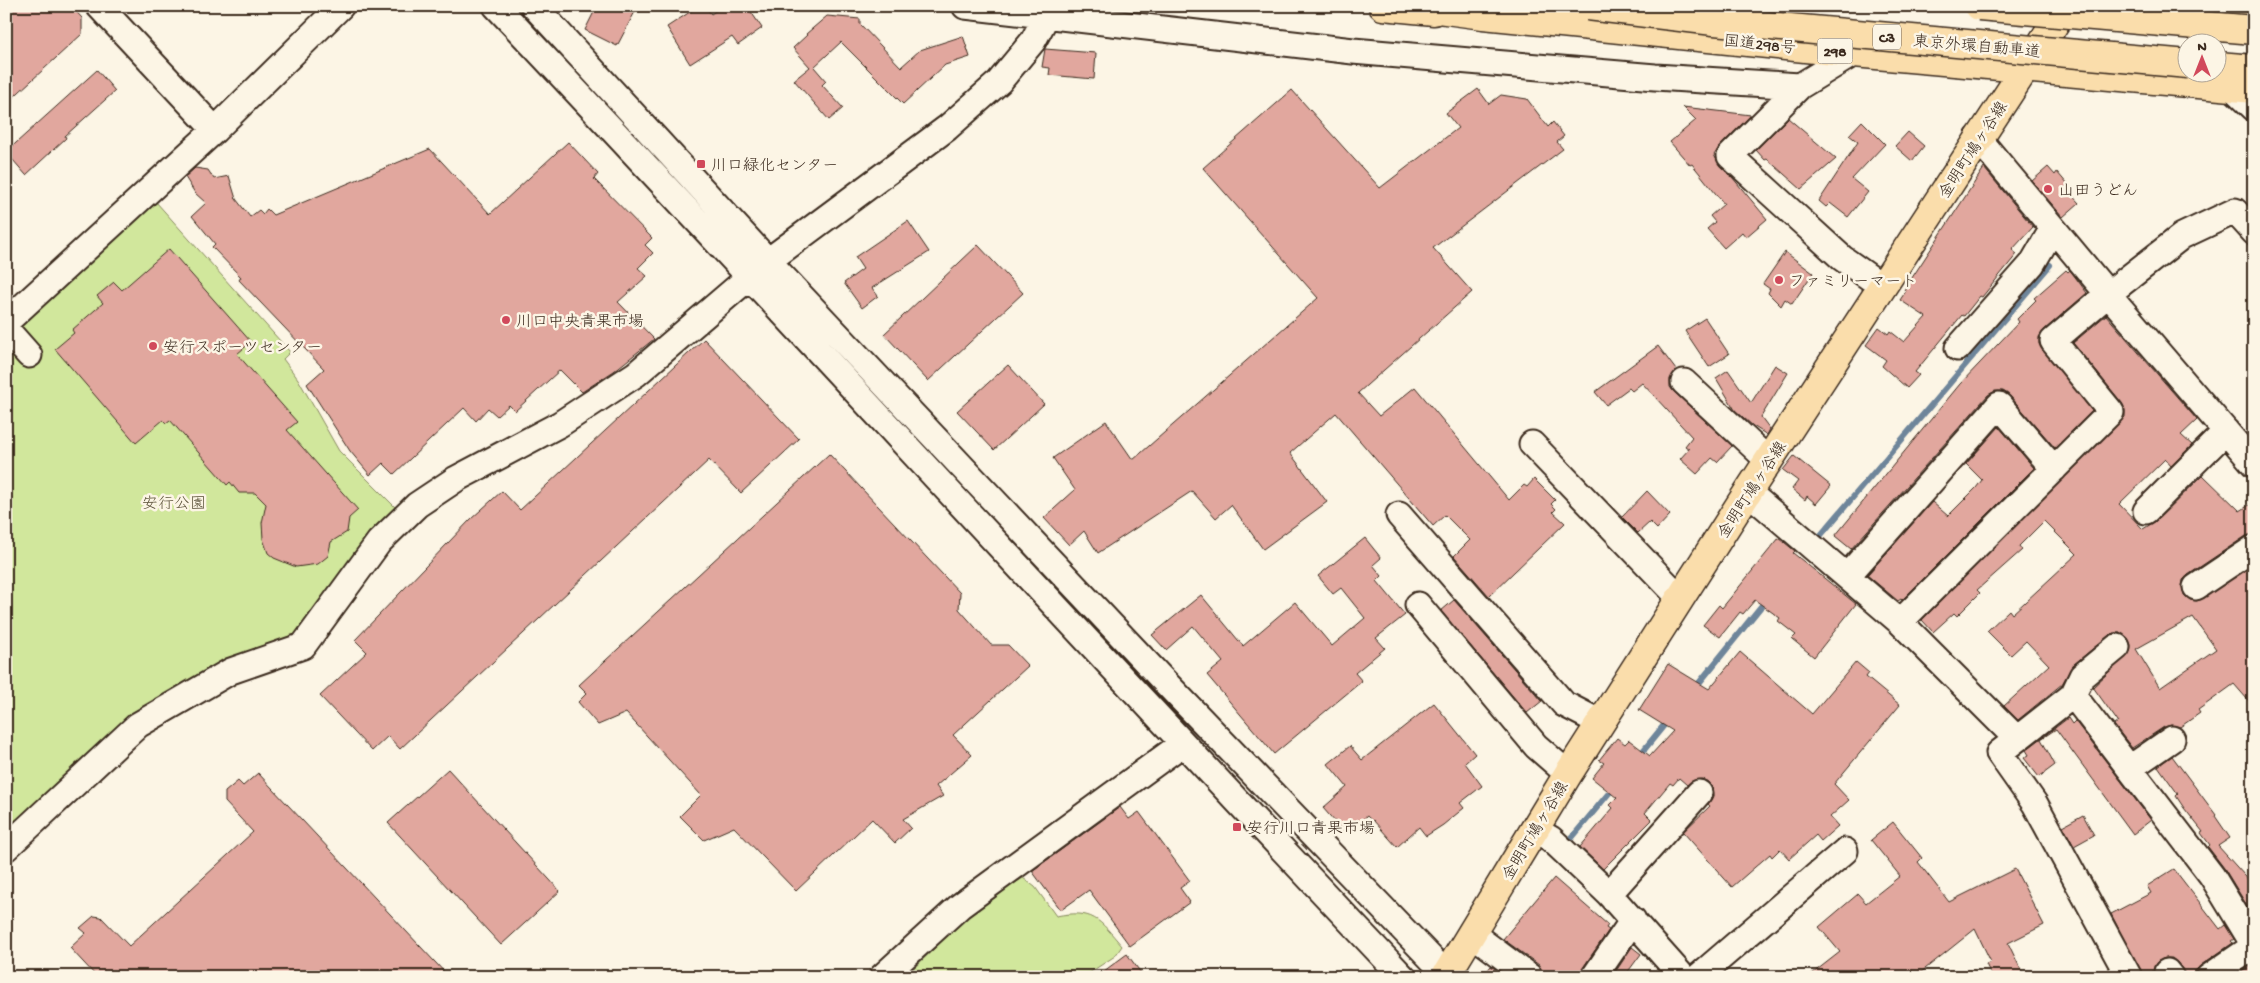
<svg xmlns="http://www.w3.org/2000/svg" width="2260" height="983" viewBox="0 0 2260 983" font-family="'Gochi Hand','Klee One',sans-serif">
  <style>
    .green { fill: #d1e79c; stroke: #86885d }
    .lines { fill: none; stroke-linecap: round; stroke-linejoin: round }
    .stream { stroke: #6e859a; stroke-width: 6 }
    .building { fill: #e1a79e; stroke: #3b2a1e; fill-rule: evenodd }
    .minor-casing { stroke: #3b2a1e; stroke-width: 29 }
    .major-casing { stroke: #3b2a1e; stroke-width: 31 }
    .highway-casing { stroke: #3b2a1e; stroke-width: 31 }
    .minor { stroke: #fcf5e5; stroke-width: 25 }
    .major { stroke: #faddab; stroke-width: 28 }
    .highway { stroke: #faddab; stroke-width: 28 }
    .highway-bridge-casing { stroke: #3b2a1e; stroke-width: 31; stroke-linecap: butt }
    .highway-bridge { stroke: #faddab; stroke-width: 28 }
    .poi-dot { fill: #d1495b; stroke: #fcf5e5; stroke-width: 2 }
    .labels { text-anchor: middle; stroke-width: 5; stroke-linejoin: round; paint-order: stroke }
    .shield { fill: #fcf5e5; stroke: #75675a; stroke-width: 1 }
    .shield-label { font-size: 15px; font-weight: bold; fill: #3b2a1e }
    .street-label { font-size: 16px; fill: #3b2a1e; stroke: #fcf5e5 }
    .poi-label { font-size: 16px; fill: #3b2a1e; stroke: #fcf5e5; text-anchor: start }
    .park-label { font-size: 16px; fill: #595037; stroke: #fcf5e5 }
  </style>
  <rect width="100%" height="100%" fill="#fcf5e5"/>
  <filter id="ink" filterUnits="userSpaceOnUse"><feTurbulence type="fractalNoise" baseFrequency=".02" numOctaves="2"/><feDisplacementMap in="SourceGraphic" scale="10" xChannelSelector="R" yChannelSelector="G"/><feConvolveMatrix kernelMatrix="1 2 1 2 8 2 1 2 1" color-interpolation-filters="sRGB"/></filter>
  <g filter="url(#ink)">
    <path class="green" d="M156,202L290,352L283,359L298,379L339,451L397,509L306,629L280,645L208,671L6,833V334Z
      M1023,878L1035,887L1056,916C1093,909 1099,919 1122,946L1115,956L1083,977H899L913,969L946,937L966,914Z"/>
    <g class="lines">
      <path class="stream" d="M1815,542L2050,265
        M1695,688L1767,599
        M1639,756L1669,719
        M1570,840L1614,787"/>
    </g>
    <path class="building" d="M6,6H71L82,18V34L6,104Z
      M597,6H638L617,46L585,30Z
      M699,6H705L711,14L723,6H747L762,28L738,45L732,37L690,64L667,27Z
      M827,16L860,19V24L901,67L920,50L963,36L970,57L945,65L903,104L841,42L814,67L826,81L822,85L843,108L829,120L794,80L810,67L793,48L807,35L806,34Z
      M1045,49L1096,53L1094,79L1049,75L1050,68L1042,67Z
      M97,70L115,91L65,136L66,138L26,175L6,152Z
      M1478,89L1489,104L1501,95L1527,99L1548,127L1553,122L1564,136L1557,142L1563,149L1433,248L1472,292L1358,393L1379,416L1415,387L1509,500L1524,485L1527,487L1534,479L1555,500L1551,504L1556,509L1553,512L1565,523L1489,596L1454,556L1470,540L1445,515L1433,526L1336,413L1290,453L1327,502L1263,549L1231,505L1216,518L1192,491L1098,553L1084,531L1069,545L1044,518L1075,490L1053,458L1106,421L1133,460L1318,298L1203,168L1292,90L1380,188L1458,128L1446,113Z
      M1683,107L1751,115L1720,146L1714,155L1720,166L1732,177L1767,219L1746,237L1742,232L1724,248L1707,229L1715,222L1710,216L1724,204L1692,164L1690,165L1670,142L1696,120Z
      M1788,118L1836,159L1801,189L1767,159L1765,160L1756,150Z
      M1862,121L1885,144L1852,179L1868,192L1848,217L1830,203L1826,207L1819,201L1858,142L1849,135Z
      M1908,132L1924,146L1912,161L1895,146Z
      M568,142L598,174L594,179L652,238L645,245L653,253L638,268L647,276L618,302L654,339L614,371L582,392L560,370L515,411L509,405L497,416L488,408L476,421L464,408L394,474L383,463L370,475L350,451L307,384L324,369L239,280L241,277L212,247L215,244L192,216L206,203L195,193L185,177L195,168L208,170L214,179L229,176L236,199L250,217L259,210L263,214L267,209L273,215L430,149L490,214Z
      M2048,167L2055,175L2057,172L2068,185L2065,188L2079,203L2063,217L2032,181Z
      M1984,168L2033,227L2012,250L2017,254L1982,297L1980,296L1964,316L1962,315L1915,372L1919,375L1907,388L1882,366L1886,360L1866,345L1879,327L1888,334L1890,331L1904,342L1926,317L1900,300L1906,291L1904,290Z
      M908,221L929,252L872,288L878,296L862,308L844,283L863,269L855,257Z
      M978,245L1023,293L928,381L884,334Z
      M169,249L251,342L237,354L297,422L287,430L358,510L349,518L347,532L331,542L328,556L318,564L296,567L274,558L268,553L263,539L262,523L266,504L255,493H239L230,482L227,485L170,420L166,423L163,420L136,443L55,349L74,333L72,330L103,303L97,296L114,282L122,290Z
      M1785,252L1813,273L1792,304L1785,299L1781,306L1768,293L1770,289L1763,284Z
      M2066,270L2068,272L2070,270L2087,293L2044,330L2039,337V344L2092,411L2055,448L2010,396L2003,391H1995L1988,395L1851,549L1835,536L1960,384L2019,322L2017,319L2036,300L2034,298Z
      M2106,315L2197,420L2181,435L2192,445L2171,466L2165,459L2119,504L2143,529L2156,521L2203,475L2240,511L2254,502V534L2246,536L2188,575L2183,580L2182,587L2184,595L2190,600L2197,601L2254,565V707L2234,684L2198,710L2200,713L2180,727L2171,725L2164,727L2132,748L2114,725L2118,722L2093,687L2130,652L2131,645L2128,638L2122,633H2114L2108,636L2073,665L2062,684L2018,720L2004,706L2049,665L2026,641L2011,655L1987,631L2009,610L2012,614L2077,554L2044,521L2019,546L2022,550L1977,590L1980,593L1957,616L1954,613L1933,632L1922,620L2125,417V410L2122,403L2073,343ZM2193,617L2216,649L2160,688L2136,649Z
      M1705,318L1729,354L1709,367L1685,331Z
      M704,339L799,439L741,493L709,460L400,749L388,736L372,751L320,696L367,652L355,640L471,519L502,491L520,510Z
      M1658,346L1676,370L1670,379V387L1674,392L1732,446L1717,462L1712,458L1697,474L1680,459L1689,449L1685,446L1692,437L1642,383L1632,391L1629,388L1606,405L1595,392Z
      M1008,365L1044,404L994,450L957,411Z
      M1775,365L1788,373L1761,417L1770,429L1767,435L1753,426L1735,410L1716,378L1728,370L1751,403Z
      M1999,427L2034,468L1902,600L1901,599L1898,601L1867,575L1932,502L1948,516L1976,488L1982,480L1966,464Z
      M829,454L960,593L959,609L991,645H1008L1028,666L953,735L972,755L936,786L943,796L903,819L911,828L895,843L872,819L796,891L734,827L704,840L680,816L701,795L626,713L598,725L578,702L587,693L579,685Z
      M1794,456L1831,486L1816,504L1807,496L1805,500L1792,489L1798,481L1783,470Z
      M1647,491L1670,515L1657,529L1650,522L1638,533L1622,517Z
      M1365,538L1381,558L1373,565L1382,576L1377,581L1405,615L1376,638L1385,648L1355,673L1362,681L1274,754L1207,675L1223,662L1193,626L1166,650L1152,635L1201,595L1243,646L1295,602L1332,646L1365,618L1341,588L1333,594L1318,576Z
      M1779,538L1795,551L1793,553L1856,604L1814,657L1792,639L1796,635L1778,621L1780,618L1755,600L1743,614L1740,612L1720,637L1703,625L1719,605L1722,608Z
      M1454,600L1542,701L1527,713L1441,611Z
      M1740,652L1812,714L1856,662L1869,673L1866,677L1900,705L1834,784L1849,800L1830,817L1838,826L1821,841L1816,835L1789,859L1780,849L1772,857L1770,854L1732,887L1683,832L1710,806L1708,804L1713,796L1712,788L1708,782L1702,779L1694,780L1687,785L1679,778L1673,785L1670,783L1645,813L1652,820L1603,869L1580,847L1613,808L1610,805L1617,798L1592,778L1604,763L1599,760L1617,738L1625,744L1629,740L1650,756L1673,731L1639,710L1668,664L1709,689Z
      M1434,703L1475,754L1465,763L1482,786L1460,803L1464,808L1443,825L1426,836L1419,827L1397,847L1373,820L1372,821L1367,816L1349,831L1346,828L1343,831L1323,808L1347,787L1328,764L1350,746L1362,760Z
      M2068,718L2072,724L2075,721L2151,820L2133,834L2056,729L2041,739L2055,765L2039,777L2024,758L2029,755L2026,750Z
      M2172,756L2216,815L2215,816L2230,838L2218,846L2254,886V917L2224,868L2208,847L2210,845L2201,833L2203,832L2184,808L2176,796L2178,794L2158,766Z
      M448,769L560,891L501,945L388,823Z
      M258,773L449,977H97L70,948L86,933L80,928L94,916L101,917L129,946L253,832L225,802V792L238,781L243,786Z
      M1120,807L1129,819L1139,812L1190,881L1180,888L1190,902L1130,946L1089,890L1061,910L1032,871Z
      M2083,815L2094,835L2074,846L2063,826Z
      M1893,822L1922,858L1918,862L1949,902L2015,869L2044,925L2008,943L2022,972L2013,977H1992L1986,964L1991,962L1975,929L1915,977H1808L1840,952L1819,927L1858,894L1866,903L1900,876L1871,840Z
      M2174,869L2220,929L2225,925L2234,939L2231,941L2233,943L2201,965L2196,970L2195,977H2185L2178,963L2172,958H2165L2158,961L2154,966V977H2143L2111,914L2151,893L2147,886Z
      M1554,878L1608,925L1606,928L1609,930L1582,969L1580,977H1544L1539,965L1503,939Z
      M1632,947L1641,954L1624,977H1612Z
      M1127,954L1144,977H1096Z
      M1491,966L1506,977H1482Z
      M2250,966L2254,971V977H2235Z"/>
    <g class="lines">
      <g class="minor-casing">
        <path id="minor" d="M99,6L215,130
          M496,6C800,328 1098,656 1403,977
          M534,6L768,261L1163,680L1449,977
          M965,6L1353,51L1655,77L1800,86L1854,53
          M1800,86L1730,156L1842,258L1883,287
          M2232,87L2254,108
          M1978,138L2108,294L2254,464
          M6,322L215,130L341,6
          M6,329L29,355
          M1958,348L2032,264L2053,228
          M1684,382L1769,461
          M1532,444L1680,598
          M1748,492L1900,622L2017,739L2073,695L2212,876L2254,945
          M2146,511L2226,431
          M1399,515L1564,704L1601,723
          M1848,575L1999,405L2054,469
          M2196,587L2254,548
          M1418,605L1536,746L1568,774
          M1900,622L2111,412L2053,341L2108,294L2182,236L2235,211L2254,232
          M2073,695L2082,676L2117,647
          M2017,739L1999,753L2035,804L2129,977
          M2130,768L2172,739
          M1534,829L1551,839L1609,894L1683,977
          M6,848L138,725L231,671L303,646L379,542L417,505L456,479L560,424L636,374L768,261L947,128L999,82L1033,41L1046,17
          M1609,894L1699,793
          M1471,933L1530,977
          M2167,972L2171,977
          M882,977L960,906L1182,744
          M1594,977L1633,920
          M1698,977L1845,851
          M2209,977L2254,946"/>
      </g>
      <g class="major-casing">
        <path id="major" d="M1445,977L1568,774L1748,492L2066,6"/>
      </g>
      <g class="highway-casing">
        <path id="highway" d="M1383,6L1434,11
          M1416,6L1483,15L1854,53L2254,89
          M2156,6L2254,14
          M2218,66L2254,69"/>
      </g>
      <use href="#minor" class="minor"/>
      <use href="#major" class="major"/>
      <use href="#highway" class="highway"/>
      <g class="highway-bridge-casing">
        <path id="highway-bridge" d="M1588,6L1714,21L2188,64
          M1979,6L2254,30"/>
      </g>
      <use href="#highway-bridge" class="highway-bridge"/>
    </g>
  </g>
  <g class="poi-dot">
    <rect x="696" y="159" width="10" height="10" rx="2.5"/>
    <circle cx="2048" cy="189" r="5"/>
    <circle cx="1779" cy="280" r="5"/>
    <circle cx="506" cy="320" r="5"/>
    <circle cx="153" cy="346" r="5"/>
    <rect x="1232" y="822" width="10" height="10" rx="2.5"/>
  </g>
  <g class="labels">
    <g class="shield">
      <rect x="1873" y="24.5" width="28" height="25" rx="4"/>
      <rect x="1817.5" y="38.5" width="35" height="25" rx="4"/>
    </g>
    <g class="shield-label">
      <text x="1887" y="42">C3</text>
      <text x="1835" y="56">298</text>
    </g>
    <g class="street-label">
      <text transform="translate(1760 43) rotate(6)" y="6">国道298号</text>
      <text transform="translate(1977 45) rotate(5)" y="6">東京外環自動車道</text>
      <text transform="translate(1972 149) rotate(-57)" y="6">金明町鳩ヶ谷線</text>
      <text transform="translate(1751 489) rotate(-57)" y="6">金明町鳩ヶ谷線</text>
      <text transform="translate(1534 830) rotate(-59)" y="6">金明町鳩ヶ谷線</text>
    </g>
    <g class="poi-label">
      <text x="711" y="170">川口緑化センター</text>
      <text x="2058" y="195">山田うどん</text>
      <text x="1789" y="286">ファミリーマート</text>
      <text x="516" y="326">川口中央青果市場</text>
      <text x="163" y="352">安行スポーツセンター</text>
      <text x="1247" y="833">安行川口青果市場</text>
    </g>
    <g class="park-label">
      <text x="174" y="508">安行公園</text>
    </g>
  </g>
  <rect width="2260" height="983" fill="none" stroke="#fcf5e5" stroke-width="25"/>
  <rect x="12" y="12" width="2235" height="958" fill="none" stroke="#3b2a1e" stroke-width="2" filter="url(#ink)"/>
  <g transform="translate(2202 58)"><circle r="24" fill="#fcf5e5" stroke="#afa495"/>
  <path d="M0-4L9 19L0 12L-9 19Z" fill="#d1495b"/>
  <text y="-8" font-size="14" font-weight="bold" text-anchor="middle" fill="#3b2a1e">N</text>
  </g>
</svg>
